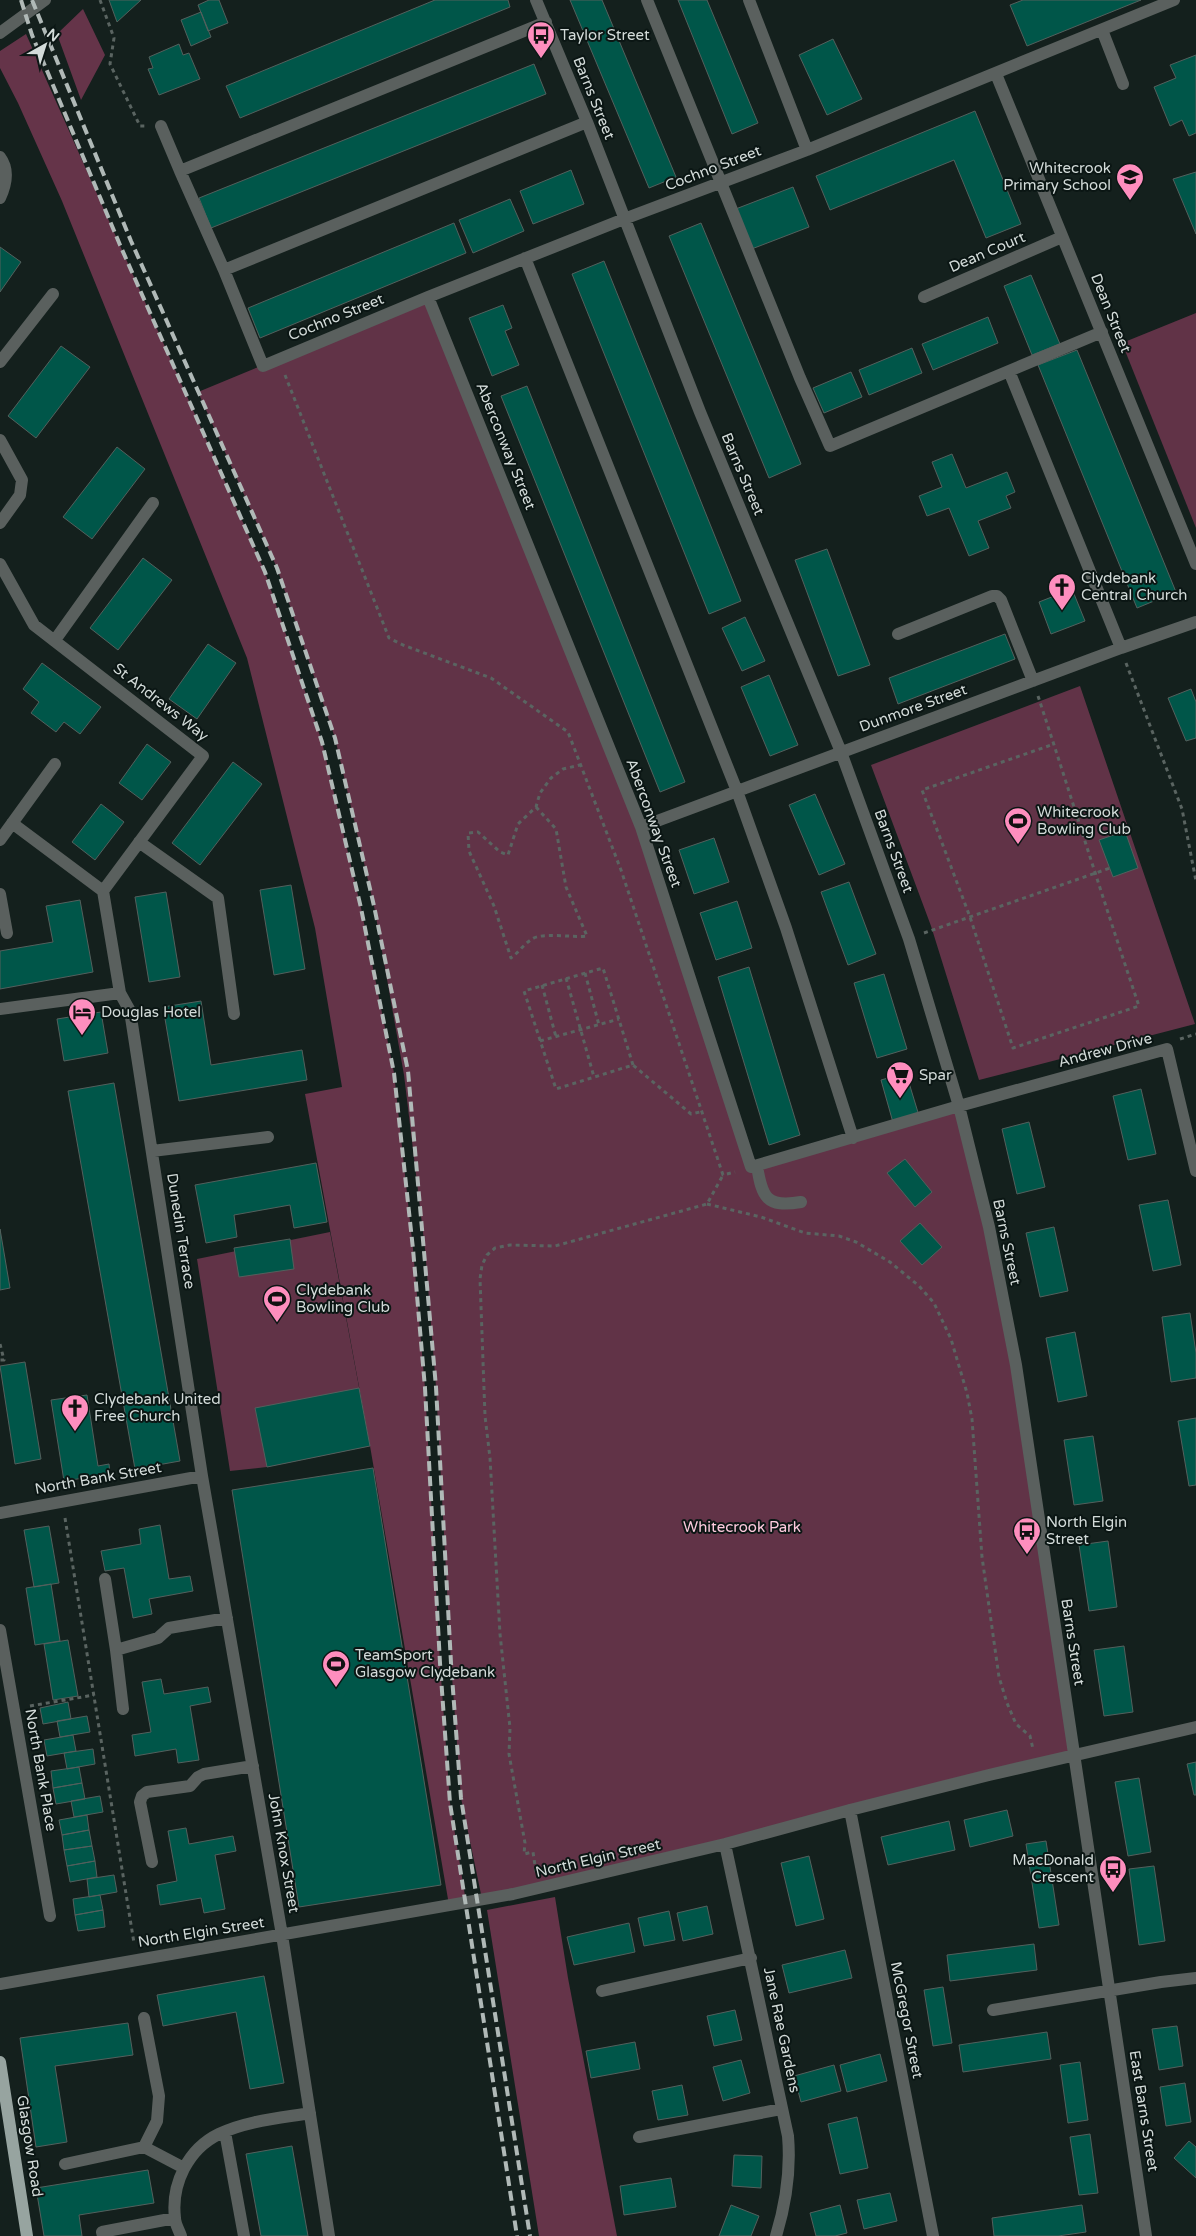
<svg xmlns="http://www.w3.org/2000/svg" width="1196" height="2236" viewBox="0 0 1196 2236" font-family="'Varela Round',sans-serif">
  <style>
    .green { fill: #613347 }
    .forest { fill: #653449 }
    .building { fill: #005649; stroke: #53605d }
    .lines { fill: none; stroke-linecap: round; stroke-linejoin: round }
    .path { stroke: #5a6461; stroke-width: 3; stroke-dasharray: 4 4; stroke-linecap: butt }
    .minor { stroke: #5a605e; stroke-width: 12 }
    .major { stroke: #97a4a0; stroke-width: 12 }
    .rail { stroke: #b0b9b7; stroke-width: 4; stroke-dasharray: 10 5; stroke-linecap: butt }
    .labels { text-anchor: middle; stroke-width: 4; stroke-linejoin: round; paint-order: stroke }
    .poi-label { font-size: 15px; fill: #d3dbd9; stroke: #0b1614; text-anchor: start }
    .street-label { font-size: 15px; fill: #d3dbd9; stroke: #0b1614 }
    .park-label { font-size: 15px; fill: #fecade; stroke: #0b1614 }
  </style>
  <rect width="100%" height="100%" fill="#14201d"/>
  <path class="green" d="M428,297L641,827L751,1167L959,1106L989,1227L1075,1756L482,1899L461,1798L451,1663L436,1387L425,1249L404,1075L374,906L335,738L277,568L198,392Z
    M1196,313V528L1122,343Z
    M1080,686L1195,1024L979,1080L931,926L871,765Z
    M330,1232L370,1446L267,1467L230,1471L197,1259Z"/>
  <path class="forest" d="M83,9L105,55L81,100L57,34Z
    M26,34L265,572L322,742L361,908L394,1073L413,1249L425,1388L440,1663L450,1803L466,1902L449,1905L370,1446L305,1094L342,1087L315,928L247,658L62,201L18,103L0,68V51Z
    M555,1897L568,1978L617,2236H539L487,1910Z"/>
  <path class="building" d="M109,0H141L117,22Z
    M209,0H219L228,23L208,31L198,5Z
    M435,0H508L510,7L240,118L226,86Z
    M570,0H602L676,177L649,188Z
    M678,0H707L758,123L732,134Z
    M1023,0H1141L1027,46L1010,5Z
    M201,12L211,37L191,46L181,20Z
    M833,39L862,99L827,115L799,55Z
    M179,44L183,55L189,53L200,79L159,95L148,69L153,68L149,57Z
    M1196,55V133L1189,136L1182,120L1170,126L1154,87L1176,78L1170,65Z
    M534,64L546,94L211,228L199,198Z
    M975,111L1021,224L986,238L954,160L830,210L816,176Z
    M571,170L584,204L533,224L520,191Z
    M1196,172V234L1173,179Z
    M793,187L809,227L749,250L733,210Z
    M510,199L524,231L473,253L459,220Z
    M454,223L466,253L260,338L248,308Z
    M701,223L801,464L769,478L669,236Z
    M0,247L21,262L0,292Z
    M604,261L741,601L709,614L572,274Z
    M1031,275L1060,344L1032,355L1004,286Z
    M503,305L512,328L505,331L519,365L492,376L469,318Z
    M988,317L998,343L933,370L922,344Z
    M61,346L90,367L36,438L8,416Z
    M912,348L922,373L869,395L859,370Z
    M1077,350L1176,592L1137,608L1038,365Z
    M851,372L862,397L824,413L813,388Z
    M527,386L685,782L660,792L501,396Z
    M117,447L145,469L92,539L63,517Z
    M952,454L966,488L1007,472L1015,492L1006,496L1011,508L978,521L989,548L969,556L949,508L927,516L919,496L942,487L932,462Z
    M827,549L870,665L838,676L795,560Z
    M143,558L172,580L118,650L90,628Z
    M1072,589L1085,621L1051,634L1039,602Z
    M745,617L765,661L742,671L722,628Z
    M1005,634L1015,659L898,704L889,678Z
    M208,644L236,663L197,719L169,699Z
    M42,663L101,707L80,734L64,722L56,732L31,713L39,702L23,689Z
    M769,675L798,745L770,756L741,687Z
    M1191,689L1196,702V738L1186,741L1168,698Z
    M147,744L171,762L142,800L119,783Z
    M233,762L262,784L200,865L172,843Z
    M815,794L845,864L819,875L789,805Z
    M101,804L124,822L95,860L72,842Z
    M1125,831L1138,868L1113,877L1099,840Z
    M714,838L729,882L694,894L679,850Z
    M849,882L876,954L848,965L821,892Z
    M291,885L305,969L274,975L260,890Z
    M166,892L180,977L149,982L135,897Z
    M80,900L93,972L0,989V951L53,942L46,906Z
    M737,901L752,948L716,960L700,913Z
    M749,967L800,1135L769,1145L718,977Z
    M884,974L907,1049L877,1058L854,983Z
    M201,1001L211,1065L302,1050L307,1080L179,1101L163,1007Z
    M101,1012L108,1053L64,1061L57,1019Z
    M906,1073L920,1119L894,1126L881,1080Z
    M114,1083L180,1461L135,1469L68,1091Z
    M1141,1089L1156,1154L1128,1160L1113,1096Z
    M1029,1122L1045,1187L1017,1194L1002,1129Z
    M905,1159L932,1192L915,1207L887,1173Z
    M316,1163L327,1222L294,1228L290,1205L234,1215L237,1237L206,1243L195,1185Z
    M1168,1200L1181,1265L1153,1271L1139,1205Z
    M920,1223L942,1247L922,1265L900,1241Z
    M1054,1227L1068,1291L1040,1297L1026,1233Z
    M0,1229L10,1288L0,1290Z
    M290,1239L294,1269L239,1277L234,1248Z
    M1190,1313L1196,1353V1378L1171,1382L1162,1317Z
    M1075,1332L1087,1396L1058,1402L1046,1338Z
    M25,1362L41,1459L15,1464L0,1366Z
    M359,1388L370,1446L267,1467L255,1408Z
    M87,1395L98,1466L109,1464L110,1474L64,1481L51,1400Z
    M1196,1418V1485L1189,1486L1178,1421Z
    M1093,1436L1103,1501L1074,1505L1064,1440Z
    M373,1468L441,1885L299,1907L232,1490Z
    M160,1525L169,1579L190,1576L193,1591L149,1599L152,1614L133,1618L124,1568L105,1571L101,1551L141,1544L139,1529Z
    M49,1526L59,1583L34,1587L24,1530Z
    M1108,1541L1117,1607L1089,1611L1079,1545Z
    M51,1584L60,1641L35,1645L26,1588Z
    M68,1640L78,1696L53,1700L44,1644Z
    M1124,1646L1133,1712L1104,1716L1094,1650Z
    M161,1679L164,1694L208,1687L211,1702L190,1706L199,1760L178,1763L176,1749L135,1756L132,1735L151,1732L142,1682Z
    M68,1702L71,1719L43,1724L40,1708Z
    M87,1716L90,1732L60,1737L57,1721Z
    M73,1735L76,1751L47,1756L44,1740Z
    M93,1749L95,1764L67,1769L64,1753Z
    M1196,1762V1795H1194L1187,1764Z
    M79,1767L82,1783L53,1788L51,1771Z
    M1139,1778L1151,1852L1128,1856L1115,1782Z
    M82,1783L85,1799L56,1804L53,1788Z
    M100,1796L103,1812L74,1817L71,1801Z
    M1007,1810L1013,1836L970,1847L964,1820Z
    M87,1815L89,1830L62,1835L59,1820Z
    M949,1821L955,1850L888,1865L881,1837Z
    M186,1828L189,1844L233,1836L236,1851L215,1855L225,1909L204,1913L201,1898L160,1905L157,1885L177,1881L168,1831Z
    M89,1830L92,1846L64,1850L62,1835Z
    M1046,1841L1059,1925L1039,1928L1026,1844Z
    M92,1846L95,1861L67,1866L64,1850Z
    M809,1856L824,1919L796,1926L781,1863Z
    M95,1861L97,1877L70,1882L67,1866Z
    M1154,1866L1165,1941L1139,1945L1129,1869Z
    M114,1875L117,1892L89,1897L87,1879Z
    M100,1895L103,1910L75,1915L73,1899Z
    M707,1906L713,1934L683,1941L677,1913Z
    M103,1910L105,1927L78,1931L75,1915Z
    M669,1911L675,1940L644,1946L638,1918Z
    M629,1923L635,1952L574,1965L567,1937Z
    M1034,1944L1037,1970L950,1981L947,1955Z
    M845,1950L852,1978L789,1993L782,1965Z
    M264,1976L284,2083L250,2089L236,2012L163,2026L157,1995Z
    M943,1987L952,2043L933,2046L924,1990Z
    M735,2010L742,2040L714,2046L707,2016Z
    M128,2023L133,2055L55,2066L67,2142L36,2147L20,2038Z
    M1177,2026L1183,2066L1159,2070L1152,2029Z
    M1047,2032L1051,2059L963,2072L959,2045Z
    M635,2042L640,2069L591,2078L586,2051Z
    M880,2054L887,2081L847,2092L840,2065Z
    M741,2060L750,2093L723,2101L713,2067Z
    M1080,2062L1088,2120L1068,2123L1060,2065Z
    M834,2065L841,2091L801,2102L794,2076Z
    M1185,2083L1191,2122L1166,2126L1160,2087Z
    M682,2085L688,2115L658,2120L652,2091Z
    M857,2117L868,2168L840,2174L828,2124Z
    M1090,2134L1098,2193L1079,2195L1070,2137Z
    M1189,2141L1196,2147V2178L1174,2158Z
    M292,2146L308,2236H261L246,2154Z
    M734,2155L762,2156L761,2188L732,2186Z
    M148,2170L154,2203L79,2215L82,2236H44L36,2188Z
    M671,2178L676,2207L624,2215L620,2186Z
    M890,2193L897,2221L864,2229L857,2200Z
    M731,2205L759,2216L751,2236H719Z
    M840,2205L847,2233L835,2236H816L810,2213Z
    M1082,2205L1086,2232L1058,2236H994L992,2218Z"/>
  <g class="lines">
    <path class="path" d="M100,0L114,38L110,64L140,126H146
      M285,375L389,638L403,645L491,678L568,732L621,870L723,1175L735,1172
      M1126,663L1182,809L1196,881
      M1038,696C1072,799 1104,903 1139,1006L1013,1048L970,917L922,790L1054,744
      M536,807L556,829L566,887L587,936C574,938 542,932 532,939C524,944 518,953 511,958L494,906L469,851L468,833L478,832L500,852L508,855L518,824L536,807L540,793L551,778L563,769L580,765
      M924,933L1110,868
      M585,973L599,1025
      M566,978L594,1077
      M542,985L556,1037
      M1180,1039L1196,1034
      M540,1041L619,1019
      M633,1065L603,968L524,991L556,1089L633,1065L691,1114L700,1112
      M707,1204L761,1217L805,1233L839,1236L856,1242L890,1262L919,1286L934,1303L951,1339L967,1393L972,1419L982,1557L999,1677L1007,1703L1016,1724L1030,1736L1033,1749
      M0,1344L4,1360H0
      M65,1518L134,1943
      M30,1706L94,1695
      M536,1872L533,1852L524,1854L525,1843L509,1754L510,1728L500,1634L490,1458L485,1416L480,1279L482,1265L487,1255L495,1248L510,1245L555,1246L707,1204L723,1175"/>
    <path class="minor" d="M536,0L587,122L700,412L841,752L909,939L959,1106L989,1227L1016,1365L1146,2236
      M647,0L800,378L830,446L1102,332
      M749,0L807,150
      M1102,30L1123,84
      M0,33L45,0
      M996,74L1196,564
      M161,126L180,171L546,22
      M0,157C9,169 6,185 0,198
      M180,171L224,270L587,122
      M525,258L737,791L786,928L853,1138
      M224,270L263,366L428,297L624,219L807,150L1174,0
      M428,297L641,827L751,1167L959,1106L1167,1049L1196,1171
      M924,297L1062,237
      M0,362L53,294
      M1009,371L1121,648
      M0,440L22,480L20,495L0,523
      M0,564L34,625L203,756L103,891L120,993L130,1011L202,1476L282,1935L329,2236
      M898,634L992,596H997L1001,600L1033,681
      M55,640L153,503
      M12,823L103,891
      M641,827L1121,648L1196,622
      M0,840L55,764
      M139,842L218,898L234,1014
      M0,894L7,933
      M0,1009L120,993
      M152,1151L268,1137
      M757,1166C762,1197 766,1208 801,1202
      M0,1513L202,1476
      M105,1579L116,1650
      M0,1630L50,1916
      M123,1709L116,1650L158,1638L169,1628L227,1618
      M850,1810L933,2236
      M725,1844L788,2136C791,2171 786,2203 776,2236
      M152,1862L140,1802L142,1796L147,1792L190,1786L198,1777L204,1774L253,1766
      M0,1984L513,1894L725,1844L850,1810L989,1775L1196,1727
      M602,1991L751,1958
      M993,2010L1161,1982L1196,1978
      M144,2018L159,2096L157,2121L144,2147
      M225,2132L244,2236
      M639,2137L781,2109
      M65,2164L144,2147L184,2168
      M103,2236L102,2232L175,2218
      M181,2236C179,2230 175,2224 175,2218C171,2184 188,2149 219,2134C246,2121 280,2118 310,2113"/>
    <path class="major" d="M0,2062L27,2236"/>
    <path class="rail" d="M21,0L32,35L120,245L265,572L322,742L361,908L394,1073L413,1249L425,1388L440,1663L450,1803L517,2236
      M32,0L131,241L277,568L335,738L374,906L408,1071L436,1387L451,1663L461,1798L530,2236"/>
  </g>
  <defs>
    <g id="bus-pin" transform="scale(1.4375)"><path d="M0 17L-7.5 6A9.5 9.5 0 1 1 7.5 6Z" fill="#fe8ebe" stroke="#0b1614"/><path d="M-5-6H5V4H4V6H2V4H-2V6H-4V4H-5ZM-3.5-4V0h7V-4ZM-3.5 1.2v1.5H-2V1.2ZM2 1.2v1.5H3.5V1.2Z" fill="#111"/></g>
    <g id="school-pin" transform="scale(1.4375)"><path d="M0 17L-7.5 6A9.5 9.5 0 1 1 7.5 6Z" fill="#fe8ebe" stroke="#0b1614"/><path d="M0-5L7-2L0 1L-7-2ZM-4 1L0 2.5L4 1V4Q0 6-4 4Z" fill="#111"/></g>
    <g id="church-pin" transform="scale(1.4375)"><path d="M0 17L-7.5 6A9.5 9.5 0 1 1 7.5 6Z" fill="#fe8ebe" stroke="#0b1614"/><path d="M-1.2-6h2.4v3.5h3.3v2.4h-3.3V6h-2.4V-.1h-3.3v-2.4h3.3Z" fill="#111"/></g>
    <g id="stadium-pin" transform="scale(1.4375)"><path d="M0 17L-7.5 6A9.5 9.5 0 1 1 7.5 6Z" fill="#fe8ebe" stroke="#0b1614"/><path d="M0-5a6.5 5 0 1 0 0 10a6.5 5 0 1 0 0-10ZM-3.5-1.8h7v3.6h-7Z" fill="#111"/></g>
    <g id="hotel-pin" transform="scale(1.4375)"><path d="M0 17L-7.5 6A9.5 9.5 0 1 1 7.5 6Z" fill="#fe8ebe" stroke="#0b1614"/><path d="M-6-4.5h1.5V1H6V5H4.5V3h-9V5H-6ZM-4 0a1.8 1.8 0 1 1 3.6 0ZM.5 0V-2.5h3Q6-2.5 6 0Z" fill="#111"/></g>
    <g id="supermarket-pin" transform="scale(1.4375)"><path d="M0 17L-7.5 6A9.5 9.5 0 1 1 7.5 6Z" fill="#fe8ebe" stroke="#0b1614"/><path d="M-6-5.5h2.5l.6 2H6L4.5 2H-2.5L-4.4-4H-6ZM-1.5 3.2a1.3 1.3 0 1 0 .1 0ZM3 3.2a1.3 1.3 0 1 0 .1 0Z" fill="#111"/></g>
  </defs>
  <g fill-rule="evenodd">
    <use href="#bus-pin" x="541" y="35"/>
    <use href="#school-pin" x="1130" y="177"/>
    <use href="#church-pin" x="1062" y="587"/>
    <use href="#stadium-pin" x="1018" y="821"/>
    <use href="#hotel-pin" x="82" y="1012"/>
    <use href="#supermarket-pin" x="900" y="1075"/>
    <use href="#stadium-pin" x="277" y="1299"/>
    <use href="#church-pin" x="75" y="1408"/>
    <use href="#bus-pin" x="1027" y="1531"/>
    <use href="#stadium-pin" x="336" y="1664"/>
    <use href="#bus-pin" x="1113" y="1869"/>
  </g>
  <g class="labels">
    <g class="poi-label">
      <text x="560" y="40">Taylor Street</text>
      <text x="1111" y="173" text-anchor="end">Whitecrook<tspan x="1111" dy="17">Primary School</tspan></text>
      <text x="1081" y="583">Clydebank<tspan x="1081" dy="17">Central Church</tspan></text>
      <text x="1037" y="817">Whitecrook<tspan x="1037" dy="17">Bowling Club</tspan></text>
      <text x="101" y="1017">Douglas Hotel</text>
      <text x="919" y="1080">Spar</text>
      <text x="296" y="1295">Clydebank<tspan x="296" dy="17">Bowling Club</tspan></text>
      <text x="94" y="1404">Clydebank United<tspan x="94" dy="17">Free Church</tspan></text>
      <text x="1046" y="1527">North Elgin<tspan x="1046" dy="17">Street</tspan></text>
      <text x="355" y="1660">TeamSport<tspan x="355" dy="17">Glasgow Clydebank</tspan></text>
      <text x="1094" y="1865" text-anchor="end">MacDonald<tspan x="1094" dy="17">Crescent</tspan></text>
    </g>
    <g class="street-label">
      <text transform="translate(594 98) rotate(68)" y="5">Barns Street</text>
      <text transform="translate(713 168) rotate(-21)" y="5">Cochno Street</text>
      <text transform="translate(987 252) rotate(-23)" y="5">Dean Court</text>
      <text transform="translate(1111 313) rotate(68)" y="5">Dean Street</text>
      <text transform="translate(336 317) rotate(-22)" y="5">Cochno Street</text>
      <text transform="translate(506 446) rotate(68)" y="5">Aberconway Street</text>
      <text transform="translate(743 474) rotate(67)" y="5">Barns Street</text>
      <text transform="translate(161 702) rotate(38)" y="5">St Andrews Way</text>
      <text transform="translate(913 708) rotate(-20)" y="5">Dunmore Street</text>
      <text transform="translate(654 823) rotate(70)" y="5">Aberconway Street</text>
      <text transform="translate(894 851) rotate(70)" y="5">Barns Street</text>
      <text transform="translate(1105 1050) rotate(-15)" y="5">Andrew Drive</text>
      <text transform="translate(181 1231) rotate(81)" y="5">Dunedin Terrace</text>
      <text transform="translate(1007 1242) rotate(78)" y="5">Barns Street</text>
      <text transform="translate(98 1478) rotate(-10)" y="5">North Bank Street</text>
      <text transform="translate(1073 1642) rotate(81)" y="5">Barns Street</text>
      <text transform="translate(41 1770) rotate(80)" y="5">North Bank Place</text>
      <text transform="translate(284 1853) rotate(80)" y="5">John Knox Street</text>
      <text transform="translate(598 1858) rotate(-13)" y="5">North Elgin Street</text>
      <text transform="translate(201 1932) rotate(-9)" y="5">North Elgin Street</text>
      <text transform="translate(907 2020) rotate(79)" y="5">McGregor Street</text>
      <text transform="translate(782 2030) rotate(78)" y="5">Jane Rae Gardens</text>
      <text transform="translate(1144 2111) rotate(81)" y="5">East Barns Street</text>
      <text transform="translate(30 2146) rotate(81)" y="5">Glasgow Road</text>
    </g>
    <g class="park-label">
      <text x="742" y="1532">Whitecrook Park</text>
    </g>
  </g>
  <g transform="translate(45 45) rotate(39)" stroke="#0b1614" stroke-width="4" paint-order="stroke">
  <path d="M0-4L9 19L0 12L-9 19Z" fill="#d3dbd9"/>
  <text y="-8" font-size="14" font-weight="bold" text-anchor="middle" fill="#d3dbd9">N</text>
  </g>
</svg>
